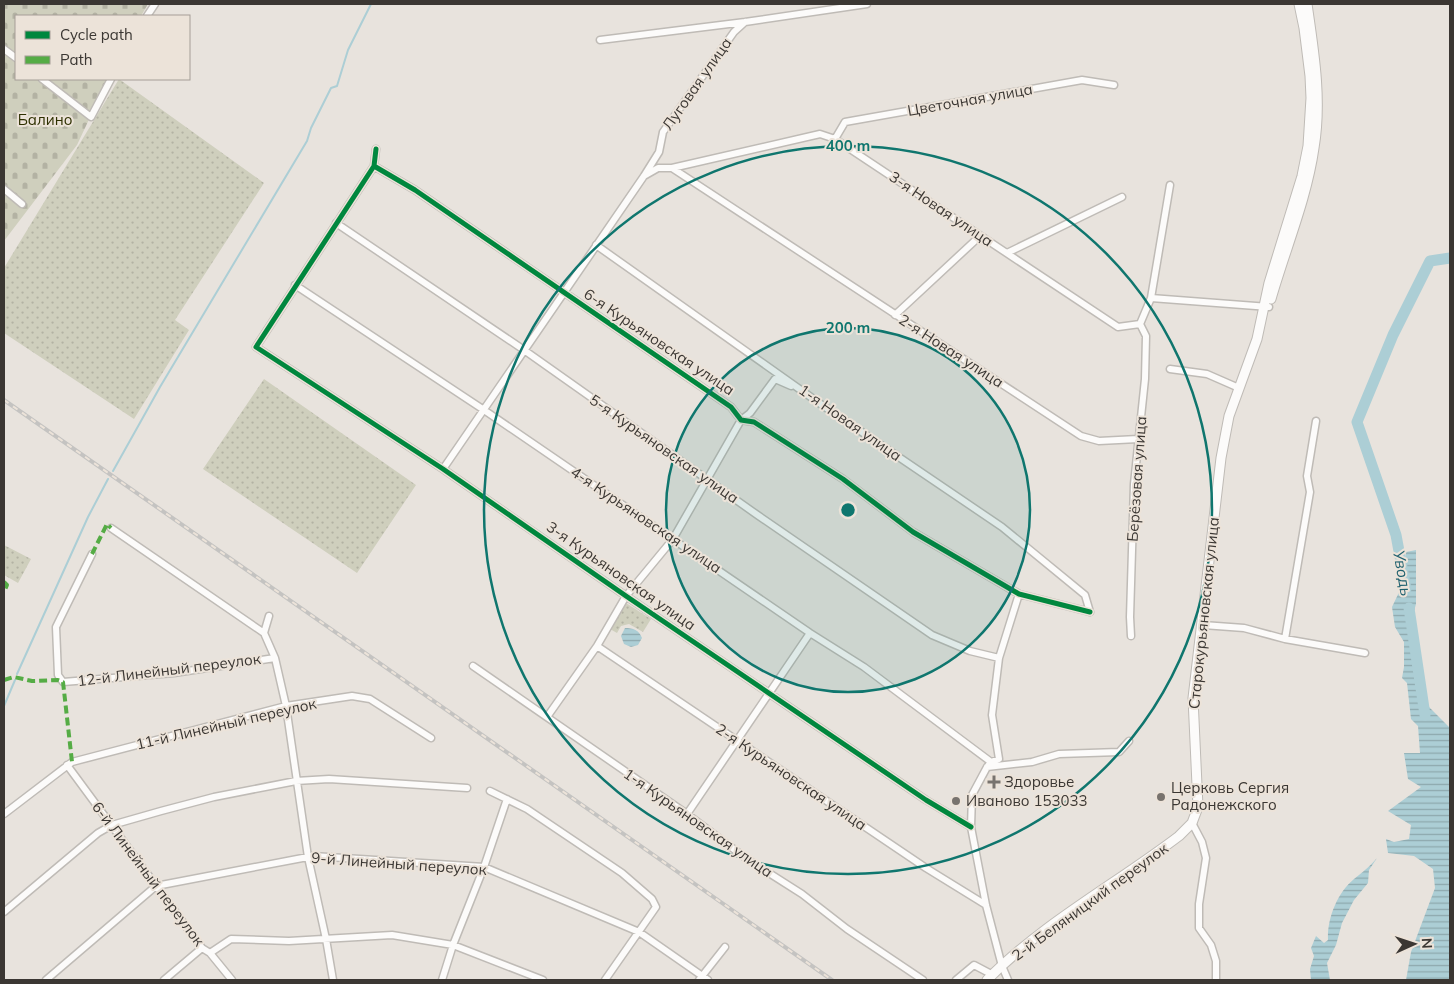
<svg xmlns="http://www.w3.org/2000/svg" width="1454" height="984" viewBox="0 0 1454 984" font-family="Mulish,sans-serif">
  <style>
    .cemetery { fill: url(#cemetery-stones) }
    .park { fill: url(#park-dots) }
    .water { fill: url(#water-rules) }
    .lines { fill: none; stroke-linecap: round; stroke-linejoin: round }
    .stream { stroke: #acced5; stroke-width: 2 }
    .river { stroke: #acced5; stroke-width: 11 }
    .street-casing { stroke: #bfbbb6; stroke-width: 9 }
    .secondary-casing { stroke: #bfbbb6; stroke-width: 11 }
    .street { stroke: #fcfbfa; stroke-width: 6 }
    .secondary { stroke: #fcfbfa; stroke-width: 9 }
    .rail-casing { stroke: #c4c3c1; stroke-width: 4 }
    .rail { stroke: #ece3d9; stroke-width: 2; stroke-dasharray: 5.5; stroke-linecap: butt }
    .quiet { stroke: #55ac45; stroke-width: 4; stroke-dasharray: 8 4; stroke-linecap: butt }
    .cycleway-casing { stroke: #ece3d9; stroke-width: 8 }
    .cycleway { stroke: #00873e; stroke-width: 5 }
    .ring { fill: none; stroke: #0f766e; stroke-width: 2.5 }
    .poi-dot { fill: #78736e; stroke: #ece3d9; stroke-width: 2 }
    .labels { text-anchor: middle; stroke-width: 4; stroke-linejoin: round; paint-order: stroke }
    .street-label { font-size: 15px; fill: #3b3733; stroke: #ece3d9 }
    .park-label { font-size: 15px; fill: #2e3000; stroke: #ece3d9 }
    .poi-label { font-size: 15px; fill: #3b3733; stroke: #ece3d9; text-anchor: start }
    .water-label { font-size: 16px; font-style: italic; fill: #1f606e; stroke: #ece3d9 }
    .centre { fill: #0f766e; stroke: #ece3d9; stroke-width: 2.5 }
    .ring-label { font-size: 15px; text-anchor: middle; font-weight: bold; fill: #0f766e; stroke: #ece3d9; stroke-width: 4; stroke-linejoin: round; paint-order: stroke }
  </style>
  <defs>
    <pattern id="cemetery-stones" width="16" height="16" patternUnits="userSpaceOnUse" patternTransform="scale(1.25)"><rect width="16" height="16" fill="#cfcfbd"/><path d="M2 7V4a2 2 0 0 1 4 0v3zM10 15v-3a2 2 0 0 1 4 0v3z" fill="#b3b2a3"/></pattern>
    <pattern id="park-dots" width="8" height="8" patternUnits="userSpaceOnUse" patternTransform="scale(1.25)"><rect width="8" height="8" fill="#cfcfbd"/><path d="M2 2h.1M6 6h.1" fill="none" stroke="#b3b2a3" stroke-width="1.8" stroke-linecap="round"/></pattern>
    <pattern id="water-rules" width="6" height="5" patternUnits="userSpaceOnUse" patternTransform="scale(1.25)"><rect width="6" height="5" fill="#acced5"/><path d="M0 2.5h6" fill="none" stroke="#8da8ad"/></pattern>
  </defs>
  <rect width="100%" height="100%" fill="#e8e3dd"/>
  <path class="cemetery" d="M4,4H148L141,16H16V79H108L77,145L4,241Z"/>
  <path class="park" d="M119,79L264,183L175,320L189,330L134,419L4,333V268Z
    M264,379L416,485L357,573L203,469Z
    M4,545L31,559L18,583L4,575Z
    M626,603L651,619L643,632L629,624L621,626L617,633L610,629Z"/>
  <path class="water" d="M1416,550V604L1408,633L1415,644L1416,670L1423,701L1450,728V980H1406L1411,952L1435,888L1433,869L1414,856L1388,853L1386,839L1394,842L1409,839L1411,825L1388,811L1421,787L1408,779L1404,753H1420L1418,726L1411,719L1407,683L1402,678L1404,667V642L1395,627L1392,607L1402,586L1406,552Z
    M625,628C633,628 639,630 642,638L638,645L631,647L624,644L621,636Z
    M1377,858L1369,870L1368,883L1354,900L1342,923L1336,945L1327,963L1330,980H1311L1310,969L1314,956L1311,948L1316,936L1324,943L1328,940C1327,919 1337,893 1354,879C1364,871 1368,868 1377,858Z"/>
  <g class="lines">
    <path class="stream" d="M113,471L160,387L307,141L311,128L331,88L337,86L348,50L371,4
      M17,674L88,517L108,479
      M4,706L15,680"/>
    <path class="river" d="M1406,589L1396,535L1357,422L1393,335L1430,261L1450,258
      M1409,608L1425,715"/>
    <g class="street-casing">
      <path id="street" d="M147,16L155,4
        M600,40L745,22L867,4
        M4,49L16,58
        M42,79L91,117L111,79
        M835,139L845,122L1082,80L1114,85
        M376,149L374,166L256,347L443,469L626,596L926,800L971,827
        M374,166L415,190L731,407L741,420L754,422L843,479L913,532L1019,594L1090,612
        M672,168L820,134L835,139L1118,327L1140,324
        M644,176L658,168H672L1081,436L1099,441L1138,439
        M4,189L22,204
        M336,223L524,350L756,514L932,635L970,651L999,658
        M596,245L822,405L1002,527L1085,595L1090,612
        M1007,253L1122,197
        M295,285L484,410L810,633L864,667L991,762
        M1151,298L1269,307
        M895,315L980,236
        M1140,324L1151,298L1170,185
        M1170,369L1207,374L1239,388
        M443,469L644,176L659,152L663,132L734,32L745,22
        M111,528L264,633
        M92,554L56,627L58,675L63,682L174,673L275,658
        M269,616L264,633L275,658L286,706L308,857L326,939L333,980
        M1203,625L1244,628L1285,639L1365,653
        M1131,636L1130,617L1134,484L1145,379L1146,336L1140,324
        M1285,639L1310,492L1307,476L1316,421
        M597,646L926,868L986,905
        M473,666L687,814L747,859L802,894L847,929L923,980
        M547,717L597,646L626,596L673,539L741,420L750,413L775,379L791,386
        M67,765L202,948L210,953L232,980
        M987,767L1032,762L1059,754L1119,752L1129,741
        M490,791L527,809L622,873L652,899L656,907L605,980
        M4,814L72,762L286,706L352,696L370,699L431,738
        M687,814L810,633
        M1192,823L1202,842L1206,858L1199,904V928L1211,945L1216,961V980
        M4,912L98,833L112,825L161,811L214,797L296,781L329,779L467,788
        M210,953L231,939L289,941L392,935L453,945L543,980
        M46,980L156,886L313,856L484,867L639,932L708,980
        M164,980L202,948
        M442,980L453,945L484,867L507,799
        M699,980L725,947
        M956,980L974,965L993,975
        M1008,980L1002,966L986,905L971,827L972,795L987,767L991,762L999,759L992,715L999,658L1019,594"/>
    </g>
    <g class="secondary-casing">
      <path id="secondary" d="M1271,299C1285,250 1307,198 1314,148C1322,100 1314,52 1307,4
        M987,980C1043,923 1116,884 1179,836L1192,823L1198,807L1193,698L1221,458L1229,416L1257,339L1269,283L1302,176L1308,146L1311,98L1310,76L1304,28L1299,4"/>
    </g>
    <use href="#street" class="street"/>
    <use href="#secondary" class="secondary"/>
    <g class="rail-casing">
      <path id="rail" d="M4,400L832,980"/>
    </g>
    <use href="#rail" class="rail"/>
    <path class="quiet" d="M92,554L107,524L111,528
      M4,582L7,585L4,592
      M4,680L14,677L32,681L58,680L63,682L72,762"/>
    <g class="cycleway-casing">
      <path id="cycleway" d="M376,149L374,166L256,347L443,469L626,596L926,800L971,827
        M374,166L415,190L731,407L741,420L754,422L843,479L913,532L1019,594L1090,612"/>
    </g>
    <use href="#cycleway" class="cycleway"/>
  </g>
  <circle cx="848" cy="510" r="182" fill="#0f766e" fill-opacity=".12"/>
  <g class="ring">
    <circle cx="848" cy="510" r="182"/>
    <circle cx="848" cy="510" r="364"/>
  </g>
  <g class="poi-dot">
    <path d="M991.5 774.5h5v5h5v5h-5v5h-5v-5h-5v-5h5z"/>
    <circle cx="1161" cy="797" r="5"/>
    <circle cx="956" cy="801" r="5"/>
  </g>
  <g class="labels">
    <g class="street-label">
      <text transform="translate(697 84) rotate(-55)" y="5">Луговая улица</text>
      <text transform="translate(970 100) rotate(-10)" y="5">Цветочная улица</text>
      <text transform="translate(941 209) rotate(34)" y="5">3-я Новая улица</text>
      <text transform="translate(659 342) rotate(34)" y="5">6-я Курьяновская улица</text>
      <text transform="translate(951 351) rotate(33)" y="5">2-я Новая улица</text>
      <text transform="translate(850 423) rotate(35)" y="5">1-я Новая улица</text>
      <text transform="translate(664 449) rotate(35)" y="5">5-я Курьяновская улица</text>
      <text transform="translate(1137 479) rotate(-86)" y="5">Берёзовая улица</text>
      <text transform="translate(646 520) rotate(34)" y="5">4-я Курьяновская улица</text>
      <text transform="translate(621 576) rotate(35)" y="5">3-я Курьяновская улица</text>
      <text transform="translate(1204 613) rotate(-84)" y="5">Старокурьяновская улица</text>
      <text transform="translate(169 670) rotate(-7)" y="5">12-й Линейный переулок</text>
      <text transform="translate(226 724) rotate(-13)" y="5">11-й Линейный переулок</text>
      <text transform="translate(791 777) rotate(34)" y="5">2-я Курьяновская улица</text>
      <text transform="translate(698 823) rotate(35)" y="5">1-я Курьяновская улица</text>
      <text transform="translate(399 864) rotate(4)" y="5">9-й Линейный переулок</text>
      <text transform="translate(148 874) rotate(53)" y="5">6-й Линейный переулок</text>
      <text transform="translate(1090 902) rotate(-36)" y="5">2-й Беляницкий переулок</text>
    </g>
    <g class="park-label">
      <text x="45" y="125">Балино</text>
    </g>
    <g class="poi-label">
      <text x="1004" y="787">Здоровье</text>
      <text x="1171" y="793">Церковь Сергия<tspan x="1171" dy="17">Радонежского</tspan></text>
      <text x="966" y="806">Иваново 153033</text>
    </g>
    <g class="water-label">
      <text transform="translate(1403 573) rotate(80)" y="6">Уводь</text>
    </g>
  </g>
  <circle cx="848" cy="510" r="8" class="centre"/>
  <g class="ring-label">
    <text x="848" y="151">400 m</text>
    <text x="848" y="333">200 m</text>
  </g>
  <rect width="1454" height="984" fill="none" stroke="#3b3733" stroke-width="10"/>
  <rect x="15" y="15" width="175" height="65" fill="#ece3d9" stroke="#a59e97"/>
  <rect x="25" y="31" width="25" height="8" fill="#00873e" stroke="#a59e97"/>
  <text x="60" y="40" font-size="15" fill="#3b3733">Cycle path</text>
  <rect x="25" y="56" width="25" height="8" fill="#55ac45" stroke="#a59e97"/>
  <text x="60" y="65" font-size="15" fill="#3b3733">Path</text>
  <g transform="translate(1414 944) rotate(87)" stroke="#ece3d9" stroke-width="4" paint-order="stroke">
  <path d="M0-4L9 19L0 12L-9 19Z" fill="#3b3733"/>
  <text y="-8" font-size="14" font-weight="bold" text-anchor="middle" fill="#3b3733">N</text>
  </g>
</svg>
